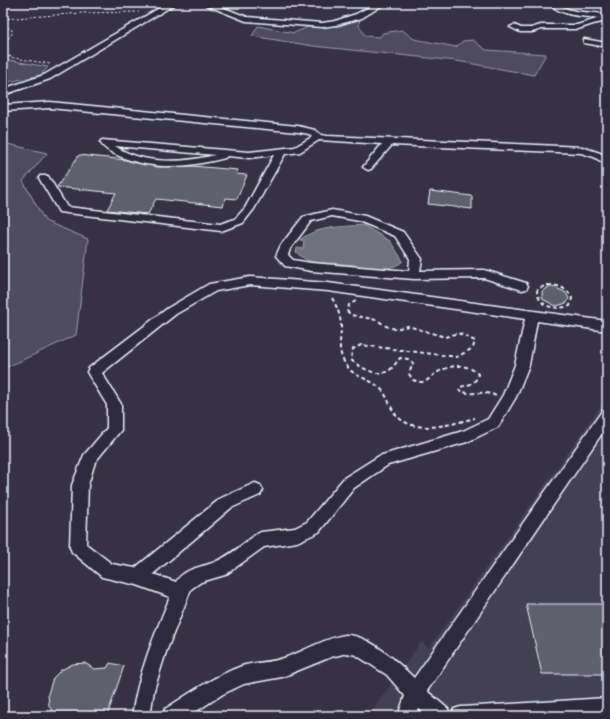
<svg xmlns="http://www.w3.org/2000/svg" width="610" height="719" viewBox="0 0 610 719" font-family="'Architects Daughter',sans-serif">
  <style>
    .built { fill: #433f51 }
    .green { fill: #4d4b5c; stroke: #9a9eaa }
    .water { fill: #70717f; stroke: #a0a4af }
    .building { fill: #605e6e; stroke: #e8f1f8 }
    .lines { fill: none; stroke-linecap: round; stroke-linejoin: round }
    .minor-casing { stroke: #e8f1f8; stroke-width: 3 }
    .path-far1 { stroke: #e8f1f8; stroke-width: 1; stroke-dasharray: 2.5 2; stroke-linecap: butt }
    .path { stroke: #e8f1f8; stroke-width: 2; stroke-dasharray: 4 3; stroke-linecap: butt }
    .minor { fill: #2f2a3d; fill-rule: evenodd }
  </style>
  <rect width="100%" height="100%" fill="#363244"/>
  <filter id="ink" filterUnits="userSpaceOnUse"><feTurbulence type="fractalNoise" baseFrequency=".025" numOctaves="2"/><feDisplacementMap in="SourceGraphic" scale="8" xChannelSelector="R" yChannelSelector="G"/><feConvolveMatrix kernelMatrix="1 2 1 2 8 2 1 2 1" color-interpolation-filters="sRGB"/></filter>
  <g filter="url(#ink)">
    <path class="built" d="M607,397V716H368L421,642L429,648Z"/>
    <path class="green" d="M106,3H163C144,9 125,8 106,3Z
      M360,18L359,25L365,36L380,37L383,33L402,30L414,39L456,47L463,41L473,40L486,50L546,54L534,75L457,61L313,46L252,36L258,26L294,33L308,27L340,26Z
      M3,59L48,67L41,75L3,83Z
      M3,143L47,153L23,181L45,221L88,239L76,335L3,369Z"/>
    <path class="water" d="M363,225L390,241L403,261C396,268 381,270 371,269C363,268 355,264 346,264C328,262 310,267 296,252L297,248L303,249L304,241L300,240C317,226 342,227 363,225Z"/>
    <path class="building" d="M79,155L126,160L158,167L192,166L238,170L236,174L247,175L237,199L226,198L223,206L156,199L148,214L107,210L116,193L57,187Z
      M430,191L472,196V209L428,204Z
      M553,287L565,292L569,298L567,303L556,306L544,300L542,297V291L549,287Z
      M526,604H607V674H542Z
      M85,663L94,669L107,668L110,663L124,666L107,716L55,715L49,706L48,694L53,678L61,670L73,664Z"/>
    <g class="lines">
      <g class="minor-casing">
        <path id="minor" d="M168,3H177L50,79L3,95V89L44,75Z
          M201,3H211L247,17L322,23L335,21L356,14L377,3H386L362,18L336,25L322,27L246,21Z
          M549,3C558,3 563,8 571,10C581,13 593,12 604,14V17H607V21L593,24L578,29H542L532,32H520L510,27L514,25L521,28H531L541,25H577L600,18C583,16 562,17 549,3Z
          M584,39L607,43V47L584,43Z
          M50,102L298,126L315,130L321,135L327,136L582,147L600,153L607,158V165L594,157L581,153L392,145L371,169L368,170L363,167L382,144L319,140L300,152L285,154L254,209L243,223L221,231L59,212L39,178L40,176H48L67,207L220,224L235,219L245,208L274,155L249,158L227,156L225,158C190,167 154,171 119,156C112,153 104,149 100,142L102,140L249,152L295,147L312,137L309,134L298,132L50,108L3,111V105ZM115,146L215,155C183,163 143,165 115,146Z
          M332,210L365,216L403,232L422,259L420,271L484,270L526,283L528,286L526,289L522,290L484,278L414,279L311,271L285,266L276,256L281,245L303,217ZM332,216L359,221L395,236L410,259L409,271L311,263L293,260L288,255L290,249L311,221Z
          M250,277L328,283L607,321V331L537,321L529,365L516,397L498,427L467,442L388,465L354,488L319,532L297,542L264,547L225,575L201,582L191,589L166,652L154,690L150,716H132C138,674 154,636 170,597L137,585L102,577L72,552L70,547L72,485L84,455L107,428V405L87,372L89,368L168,308L209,284ZM250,285L328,291L525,319L515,365L503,395L488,419L463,431L379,456L344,478L307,522L295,528L261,532L255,535C243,544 231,555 217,561C202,568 185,567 176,582L153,574L231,508L260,495L263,490L260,485L255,483L221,498L135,568L112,564L86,544L88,485L95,462L121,430V404L102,373L176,314L216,291Z
          M607,409V426L427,691L448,709L450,716H427L419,709L416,716H398L405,696L387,675L356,655L347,653L331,657L282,677L244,684L223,694L189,716H163L165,709C190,693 214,676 242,666C255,662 270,663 284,658C303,652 327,637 346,635C368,634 400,664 414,678L602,411Z
          M607,698V716H452L454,709L461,707Z"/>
      </g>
      <path class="path-far1" d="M3,4L5,3
        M3,19L82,13L139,12
        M3,25L12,30V34L6,41L5,53L13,58
        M3,56L50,64"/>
      <path class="path" d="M548,285C559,285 567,288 572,298L570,306C556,310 539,308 537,291L539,288Z
        M332,298C337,307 341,316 341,327C341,337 338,348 342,357C350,378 364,375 379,387C388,395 389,406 396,415C414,436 452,424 475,418
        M356,301L349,305L347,311L351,315L377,320L386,326L395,329L408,326L445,337L458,333L475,341L473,348L457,357L361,345L353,349L351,360C362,368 380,380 392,368C395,365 397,361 400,358L408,359L413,363L409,374L413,380C416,381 419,382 423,382C428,381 432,376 436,373C450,365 466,362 478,374C476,384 469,385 460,387L459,390C471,397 484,389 496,396"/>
      <use href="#minor" class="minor"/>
    </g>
  </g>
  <rect width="610" height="719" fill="none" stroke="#2f2a3d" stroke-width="16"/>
  <rect x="8" y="8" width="594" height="703" fill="none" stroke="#e8f1f8" stroke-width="1.5" filter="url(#ink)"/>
</svg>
